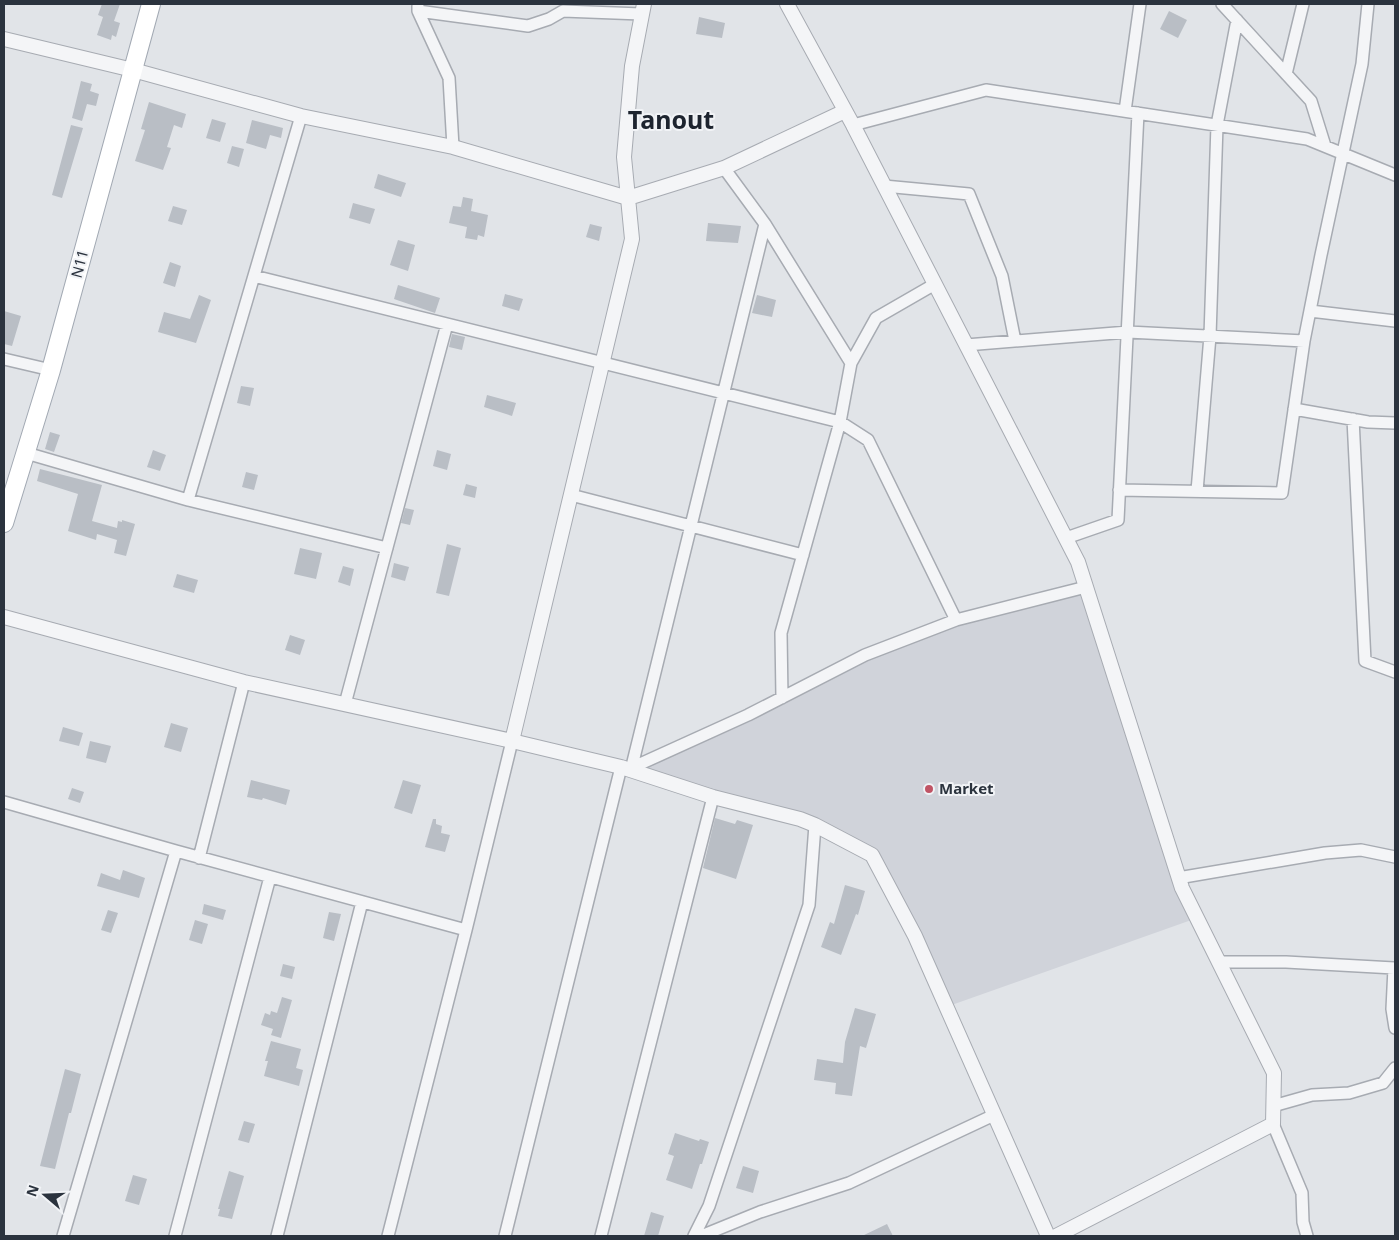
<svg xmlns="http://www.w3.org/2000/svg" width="1399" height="1240" viewBox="0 0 1399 1240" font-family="'Noto Sans',sans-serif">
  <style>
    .built { fill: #d0d3da }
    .building { fill: #b9bec5 }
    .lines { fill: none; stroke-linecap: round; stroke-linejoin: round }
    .minor-casing { stroke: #a7abb2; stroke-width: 14 }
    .tertiary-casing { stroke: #a7abb2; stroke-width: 16 }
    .primary-casing { stroke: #a2a9b3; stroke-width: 20 }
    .minor { stroke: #f4f5f7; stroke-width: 11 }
    .tertiary { stroke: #f4f5f7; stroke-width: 14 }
    .primary { stroke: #fff; stroke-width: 18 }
    .poi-dot { fill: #c05465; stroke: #f1f3f6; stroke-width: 2 }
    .labels { text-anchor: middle; stroke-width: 4; stroke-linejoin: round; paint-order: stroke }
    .street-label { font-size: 15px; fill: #2b333e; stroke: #f1f3f6 }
    .poi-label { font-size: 15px; font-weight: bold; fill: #2b333e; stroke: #f1f3f6; text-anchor: start }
    .town-label { font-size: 25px; font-weight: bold; fill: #1d242f; stroke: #f1f3f6 }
  </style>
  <rect width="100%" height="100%" fill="#e1e4e8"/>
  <path class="built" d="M1086,587L1197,918L946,1007L872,856L812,821L640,768L872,652Z"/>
  <path class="building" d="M102,4H120L114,21L120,23L116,37L112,35L111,40L97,35L103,17L98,15Z
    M1169,11L1187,20L1178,38L1160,29Z
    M699,17L725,23L722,38L696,34Z
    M81,81L92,84L90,91L99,94L96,106L87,104L82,121L72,118Z
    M149,102L186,114L182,128L174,125L167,147L171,148L163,170L135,161L145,130L141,129Z
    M212,119L226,123L220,142L206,138Z
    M252,120L283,128L281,138L270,135L266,149L246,143Z
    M71,125L83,128L62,198L52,195Z
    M232,146L244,149L239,167L227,163Z
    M378,174L406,183L401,197L374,188Z
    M463,197L473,199L471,211L488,215L484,237L478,235L477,240L465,238L467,227L449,223L453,206L461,207Z
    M353,203L375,209L370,224L349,218Z
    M173,206L187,210L182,225L168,221Z
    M708,223L741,226L738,243L706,241Z
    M590,224L602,227L599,241L586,237Z
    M398,240L415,245L408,271L390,265Z
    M170,262L181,266L175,287L163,283Z
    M398,285L440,298L435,313L394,299Z
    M505,294L523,299L519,311L502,306Z
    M199,295L211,300L196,343L158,332L164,312L190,319Z
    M757,295L776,300L772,317L752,313Z
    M4,311L21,316L12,346L4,344Z
    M452,334L465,337L462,350L449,347Z
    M241,386L254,388L250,406L237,403Z
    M487,395L516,403L512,416L484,407Z
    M50,432L60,435L54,452L45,449Z
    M153,450L166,455L160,471L147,467Z
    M437,450L451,454L447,470L433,466Z
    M40,469L102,485L92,521L117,528L118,521L122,522V520L135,524L126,556L114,553L117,540L97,534L96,540L68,531L78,494L37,481Z
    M246,472L258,475L254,490L242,487Z
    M466,484L477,487L475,498L463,495Z
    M405,508L414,510L410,525L401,523Z
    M447,544L461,548L449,596L436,593Z
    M300,548L322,553L316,579L294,574Z
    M394,563L409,567L405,581L391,577Z
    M343,566L354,569L350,586L338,582Z
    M177,574L198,580L194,593L173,587Z
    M290,635L305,640L300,655L285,650Z
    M171,723L188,728L181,752L164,747Z
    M63,727L83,733L79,746L59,741Z
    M90,741L111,746L106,763L86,758Z
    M251,780L290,790L286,805L263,798L262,800L247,797Z
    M403,780L421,785L412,814L394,808Z
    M72,788L84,792L80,803L68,799Z
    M715,818L735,824L737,820L753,825L736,879L703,868Z
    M433,819H436V824L442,826L441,833L450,835L445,852L425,847Z
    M123,870L145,878L139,898L97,886L101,873L120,880Z
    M845,885L865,891L858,915L856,914L841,955L821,947L830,922L834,924Z
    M204,904L226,910L223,920L202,914Z
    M108,910L118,913L111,933L101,930Z
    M329,912L341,914L334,941L323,938Z
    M195,920L208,924L202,944L189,940Z
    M283,964L295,967L292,979L280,976Z
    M282,997L292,1000L281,1038L271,1035L273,1029L261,1025L265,1013L270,1015L271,1011L277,1013Z
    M855,1008L876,1014L866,1048L860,1046L852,1096L835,1094L836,1083L814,1080L817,1059L843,1063L845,1042Z
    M271,1041L301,1049L296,1068L303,1070L299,1086L264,1076L268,1061H265Z
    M65,1069L81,1074L71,1113H69L55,1169L40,1166Z
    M244,1121L255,1124L249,1143L238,1140Z
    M675,1133L699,1141L700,1139L709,1142L702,1164H700L692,1189L666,1180L674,1156L668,1154Z
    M743,1166L759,1171L753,1193L736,1188Z
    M229,1171L244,1176L232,1219L218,1216L220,1209H218Z
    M133,1175L147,1179L139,1205L125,1201Z
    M651,1212L664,1216L658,1236H644Z
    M887,1224L893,1236H862Z"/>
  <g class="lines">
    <g class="minor-casing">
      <path id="minor" d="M1222,4L1311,101L1325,146
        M418,6V11L449,78L453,147
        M418,11L528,26L549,19L563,11L641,14
        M1286,74L1303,4
        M1125,111L1140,4
        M853,125L986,90L1307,139L1395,175
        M724,168L765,224L851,363L840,422L781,633L782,698
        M884,186L969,194L1002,276L1015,341
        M254,276L840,422L868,440L956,620
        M1310,311L1395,321
        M966,345L1128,332L1304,341
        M4,359L51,370
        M851,363L876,318L935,284
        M1294,409L1368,422L1395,423
        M1353,419L1365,661L1395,672
        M26,453L188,500L387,548
        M1119,490L1282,493L1304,341L1321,255L1362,64L1368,4
        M1197,491L1210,336L1217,125L1237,20
        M571,495L803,555
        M188,500L301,116
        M1066,538L1118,520L1138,113
        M345,704L447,324
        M631,770L765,224
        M631,770L640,764L748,715L865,655L956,620L1086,587
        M4,802L176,851L466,930
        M199,858L244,682
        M1178,878L1325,853L1361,850L1395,857
        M1219,962H1286L1394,968L1392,1009L1395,1028
        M1273,1106L1312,1095L1349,1093L1383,1083L1395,1068
        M1273,1124L1302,1193L1303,1222L1307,1236
        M63,1236L176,851
        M175,1236L270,877
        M277,1236L362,902
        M388,1236L466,930L512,741
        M505,1236L621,767
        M601,1236L713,797
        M694,1236L709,1206L809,905L815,825
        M701,1236L760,1212L849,1183L994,1115"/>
    </g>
    <g class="tertiary-casing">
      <path id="tertiary" d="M787,4L853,125L1078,562L1182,888L1274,1073L1273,1124L1056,1236
        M4,39L133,70L301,116L453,147L628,198L724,168L845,111
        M4,617L244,682L512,741L621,767L713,797L800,819L815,825L872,855L915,936L1048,1236
        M512,741L632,239L624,157L632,66L644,4"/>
    </g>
    <g class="primary-casing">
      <path id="primary" d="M4,523L51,370L151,4"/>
    </g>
    <use href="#minor" class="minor"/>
    <use href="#tertiary" class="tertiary"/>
    <use href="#primary" class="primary"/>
  </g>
  <circle class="poi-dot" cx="929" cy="789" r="5"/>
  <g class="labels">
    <g class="street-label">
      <text transform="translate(80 264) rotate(-75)" y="5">N11</text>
    </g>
    <g class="poi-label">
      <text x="939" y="794">Market</text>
    </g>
    <g class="town-label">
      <text x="671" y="129">Tanout</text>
    </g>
  </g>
  <rect width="1399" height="1240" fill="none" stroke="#2b333e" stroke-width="10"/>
  <g transform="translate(45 1195) rotate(289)" stroke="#f1f3f6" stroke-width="4" paint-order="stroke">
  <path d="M0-4L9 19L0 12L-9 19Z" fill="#2b333e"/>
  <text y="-8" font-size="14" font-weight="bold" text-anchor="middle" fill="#2b333e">N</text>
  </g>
</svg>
